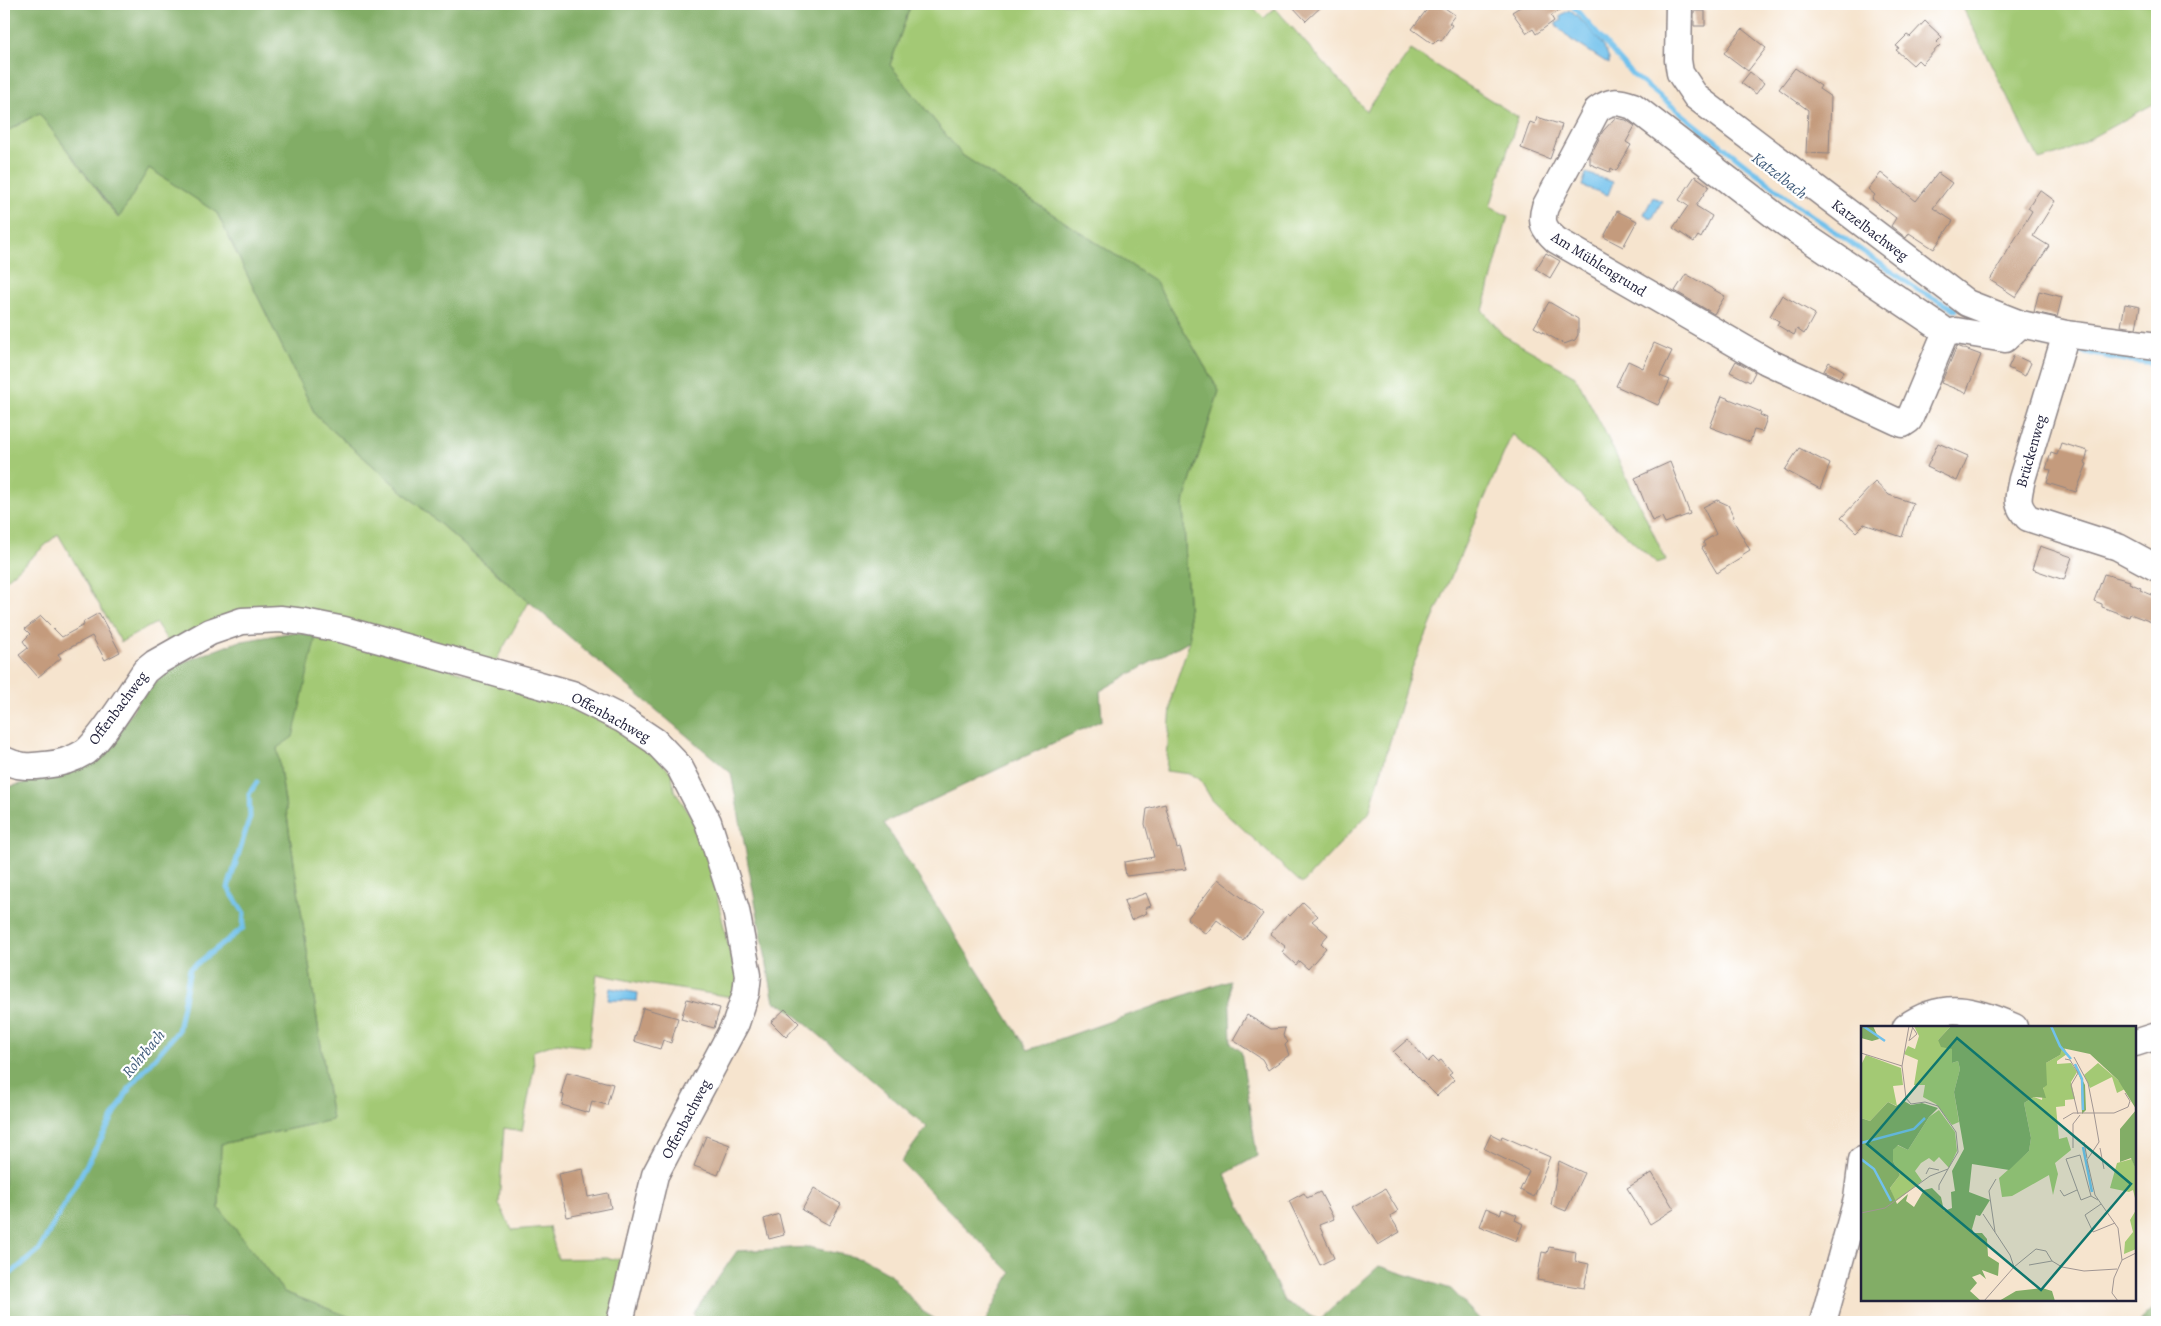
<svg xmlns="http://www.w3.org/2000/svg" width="2161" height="1326" viewBox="0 0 2161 1326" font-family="Alegreya,serif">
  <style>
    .green { fill: #a3c974; stroke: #627658 }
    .forest { fill: #82ad66; stroke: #526850 }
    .water { fill: #71c1ec; stroke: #4a7294 }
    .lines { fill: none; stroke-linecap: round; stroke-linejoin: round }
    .stream { stroke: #71c1ec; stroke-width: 5 }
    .building { fill: #c49b7d }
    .minor-casing { stroke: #8c8384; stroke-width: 29 }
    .minor { stroke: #fff; stroke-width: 26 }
    .labels { text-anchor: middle; stroke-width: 4.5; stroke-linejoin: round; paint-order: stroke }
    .street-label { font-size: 15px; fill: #22223b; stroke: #fff }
    .water-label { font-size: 16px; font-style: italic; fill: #3e5a79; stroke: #fff }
    .inset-river { fill: none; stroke: #71c1ec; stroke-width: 2.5 }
    .inset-road { fill: none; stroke: #a19693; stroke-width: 1 }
    .view { fill: #0f766e; fill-opacity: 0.15; stroke: #0f766e; stroke-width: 2.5 }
    .inset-edge { fill: none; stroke: #22223b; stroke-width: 2.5 }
  </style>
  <rect width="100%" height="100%" fill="#fff"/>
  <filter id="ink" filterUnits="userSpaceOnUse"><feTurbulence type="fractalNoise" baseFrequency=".02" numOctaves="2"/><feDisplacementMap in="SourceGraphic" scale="10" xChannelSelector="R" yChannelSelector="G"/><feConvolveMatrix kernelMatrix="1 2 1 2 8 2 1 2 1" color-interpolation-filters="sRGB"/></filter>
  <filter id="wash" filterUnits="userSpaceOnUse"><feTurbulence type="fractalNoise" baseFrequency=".0096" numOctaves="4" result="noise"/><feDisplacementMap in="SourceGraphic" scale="20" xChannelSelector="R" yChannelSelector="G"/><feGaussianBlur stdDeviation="1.12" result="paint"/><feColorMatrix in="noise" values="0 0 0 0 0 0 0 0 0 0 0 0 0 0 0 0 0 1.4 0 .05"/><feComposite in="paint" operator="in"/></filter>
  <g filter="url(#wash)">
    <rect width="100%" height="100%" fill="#f6e4ce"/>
    <path class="green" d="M911,4H1250L1264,18L1275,8L1366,111L1411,50L1518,117L1490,207L1508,216L1483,311L1503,335L1575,376L1603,428L1666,560L1657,563L1512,434L1410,673L1369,813L1302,884L1212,800L1200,780L1190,774L1166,771L1172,694L1190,640L1183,504L1219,391L1155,281L962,155L890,65Z
      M1961,4H2157V102L2065,152L2039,160Z
      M39,113L118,218L149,168L217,213L316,416L529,602L493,666L328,618L169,643L156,623L121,642L58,534L4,582V133Z
      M322,629L615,720L672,773L674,790L698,827L710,864L729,950L737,969L739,998L646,984L597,974L589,1047L557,1043L533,1051L534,1068L522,1131L504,1128L499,1204L512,1230L549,1227L558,1259L607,1258L627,1260L612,1322H363L284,1292L219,1208L221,1144L332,1120L277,748L316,636Z"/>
    <path class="forest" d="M4,4H911L890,65L962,155L1155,281L1219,391L1183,504L1190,640L1100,691L1102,720L884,823L1028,1050L1229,980L1231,1044L1241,1051L1257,1156L1225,1174L1284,1301L1319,1320L1379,1266L1451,1289L1482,1322H985L1011,1273L901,1162L927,1127L786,1007L774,1002L731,773L572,639L316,416L217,213L149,168L119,218L39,113L4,133Z
      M294,632L316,636L293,737L277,748L332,1120L221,1144L219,1208L284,1292L363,1322H4V788L74,771L120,732L145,689L181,663L237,642Z
      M809,1247L863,1259L890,1274L922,1311L940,1322H695L693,1314L737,1251Z
      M2157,1305V1322H2139Z"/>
    <path class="water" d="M1569,10C1581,19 1612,49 1609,64L1570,39L1555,24L1562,20L1560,16Z
      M1586,173L1613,182L1608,195L1582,186Z
      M1653,197L1662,201L1652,219L1644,214Z
      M610,988L638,993L637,1001L608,1000Z"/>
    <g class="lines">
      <path class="stream" d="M1571,4L1633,75L1794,203L1918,290L1956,310
        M2025,338L2052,346
        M2075,350L2124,360L2157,363
        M4,1279L39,1250L130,1087L178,1031L190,969L243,928L244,913L228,888L250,817L249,794L257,782"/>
    </g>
    <g id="blocks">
      <path class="building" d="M1290,4H1324L1306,21Z
        M1431,4H1439L1455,15L1449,23L1452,25L1441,41L1438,39L1433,44L1412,29Z
        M1525,4H1569L1551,16L1554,21L1536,34L1533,29L1527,33L1512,12Z
        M1694,11H1705V26H1694Z
        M1925,21L1942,37L1937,42L1940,45L1922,64L1918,60L1913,65L1896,50L1899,48L1896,46L1907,35L1910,37Z
        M1742,29L1766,48L1748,71L1724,53Z
        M1795,68L1821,86L1819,89L1831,97L1829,154L1806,153L1808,110L1779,89Z
        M1750,72L1764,83L1756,94L1741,83Z
        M1537,117L1562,125L1550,159L1521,148L1530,122L1535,124Z
        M1615,118L1626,120L1635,126L1626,142L1631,145L1616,171L1611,168L1610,172L1590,164V156L1603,131Z
        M1881,173L1916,201L1938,173L1952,183L1933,208L1953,221L1934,249L1909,233L1906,238L1891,226L1896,218L1872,199L1875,195L1868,189Z
        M1695,176L1709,186L1696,206L1712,216L1701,238L1698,236L1694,242L1673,228L1688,206L1679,200Z
        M2040,190L2055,201L2033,236L2049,246L2016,297L1990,280L2032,211L2028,208Z
        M1617,211L1637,221L1623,247L1604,237Z
        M1546,253L1560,261L1550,278L1536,269Z
        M1686,274L1725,296L1714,314L1675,291Z
        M2039,291L2062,297L2057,317L2034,312Z
        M1782,295L1815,314L1804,334L1797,329L1794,335L1777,325L1779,321L1770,316Z
        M1549,302L1578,319V335L1575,340L1564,344L1534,327Z
        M2125,304L2140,307L2136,328L2121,326Z
        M1654,343L1672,351L1660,376L1670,380L1658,405L1616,386L1628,361L1643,368Z
        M1957,346L1981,355L1966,393L1941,383Z
        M2014,355L2031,363L2025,376L2008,368Z
        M1736,361L1755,372L1750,382L1730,372Z
        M1829,362L1844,371L1839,378L1824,371Z
        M1722,396L1761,412L1760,415L1767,418L1762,432L1754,430L1750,442L1710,427Z
        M1938,443L1968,456L1957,481L1927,467Z
        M2061,443L2088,451L2085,463L2087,464L2076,492L2047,483L2051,470L2046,469L2051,453L2057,455Z
        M1799,448L1830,464L1820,489L1785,470Z
        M1670,462L1690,514L1665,523L1662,517L1652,521L1635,478Z
        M1875,482L1889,495L1913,503L1902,537L1864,524L1856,532L1841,518Z
        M1717,500L1728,505L1734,517L1732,518L1750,550L1742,555L1743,557L1717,573L1702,548L1705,546L1703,542L1716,534L1703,507Z
        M2040,546L2072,557L2064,580L2032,569Z
        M2104,574L2130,581L2129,583L2141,588L2140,590L2157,597V624L2130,614L2129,617L2102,607V604L2094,601Z
        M99,613L120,652L105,660L92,636L58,654L61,658L38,677L19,655L28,648L23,641L30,634L25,629L41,616L62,637L84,625L83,622Z
        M1165,804L1177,848L1180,847L1186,869L1126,876L1124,862L1154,857L1145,824L1147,809Z
        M1218,879L1263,914L1243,940L1217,920L1206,934L1187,919Z
        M1146,893L1151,906L1145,908L1147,913L1131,920L1124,901Z
        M1303,902L1318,916L1312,921L1328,935L1321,943L1326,948L1308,969L1299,961L1296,965L1282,952L1286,947L1270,934L1288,914L1290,916Z
        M687,999L720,1008L714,1028L681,1019Z
        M643,1008L678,1018L671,1043L663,1040L660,1049L634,1041Z
        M785,1009L799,1023L786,1037L771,1022Z
        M1247,1015L1271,1029L1285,1028L1283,1036L1288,1042L1285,1045L1289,1055L1268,1070L1262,1059L1233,1040Z
        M1408,1039L1428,1062L1433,1057L1438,1062L1441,1060L1452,1073L1449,1075L1454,1080L1437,1096L1393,1052Z
        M567,1072L613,1084L607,1105L592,1101L589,1113L562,1105L564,1095L561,1094Z
        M1491,1134L1501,1139L1502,1136L1550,1157L1534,1197L1520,1190L1529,1171L1484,1149Z
        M706,1136L730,1145L718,1175L694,1166Z
        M1559,1161L1584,1173L1566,1211L1551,1205Z
        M583,1169L588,1197L608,1193L611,1208L567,1217L558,1174Z
        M1652,1173L1674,1209L1650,1224L1627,1188Z
        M814,1188L841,1204L829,1225L802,1210Z
        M1385,1189L1398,1211L1390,1216L1400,1232L1378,1245L1353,1207Z
        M1320,1192L1334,1219L1319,1225L1334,1258L1320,1265L1289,1201L1304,1193L1307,1198Z
        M1486,1208L1500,1214L1502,1209L1517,1215L1515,1220L1523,1224L1516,1241L1479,1226Z
        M779,1214L784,1235L769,1239L764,1219Z
        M1549,1247L1576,1252L1575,1261L1589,1264L1584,1288L1537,1280L1542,1252L1547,1253Z"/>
    </g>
  </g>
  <g filter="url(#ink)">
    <use href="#blocks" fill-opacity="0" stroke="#8c8384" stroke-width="1"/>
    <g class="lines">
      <g class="minor-casing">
        <path id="minor" d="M1679,4L1678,60L1680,73L1696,97L1967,303L2021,324L2066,334L2157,346
          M1945,334L1909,420L1903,424L1898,422L1766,361L1556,240C1544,229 1540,223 1545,207L1597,110C1610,100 1618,101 1633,106L1778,218L1941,328L1945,334L1956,331L2005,339L2021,324
          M2066,334L2022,479C2018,498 2015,504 2028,518L2118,547L2157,568
          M4,760C18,767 29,767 45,765C59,764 72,760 85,752C102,739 131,691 145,671L155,663L210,632L242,621L280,619L304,622L344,630L572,694L622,719L655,741L679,766L708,822L736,910L748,975L746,993L736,1023L655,1175L620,1322
          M1906,1027C1944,1000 1975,1010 2014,1027
          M2135,1043L2157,1036
          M1823,1322L1857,1199L1862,1160"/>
      </g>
      <use href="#minor" class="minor"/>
    </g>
  </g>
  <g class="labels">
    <g class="street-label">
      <text transform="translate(1870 230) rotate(37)" y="5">Katzelbachweg</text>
      <text transform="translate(1599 264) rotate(32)" y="5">Am Mühlengrund</text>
      <text transform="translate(2031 451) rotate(-74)" y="5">Brückenweg</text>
      <text transform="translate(118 708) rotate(-53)" y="5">Offenbachweg</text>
      <text transform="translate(611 717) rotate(29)" y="5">Offenbachweg</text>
      <text transform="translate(686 1119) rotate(-62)" y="5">Offenbachweg</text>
    </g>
    <g class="water-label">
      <text transform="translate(1780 175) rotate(38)" y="6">Katzelbach</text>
      <text transform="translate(143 1053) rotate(-50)" y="6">Rohrbach</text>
    </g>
  </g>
  <g transform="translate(1861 1026)">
    <rect width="275" height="275" fill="#f6e4ce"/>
    <path d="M53,0H90L77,14L91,23V37L97,35L99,43L93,66L98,96L91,99L75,78L62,71L64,59H53L57,34L43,28L47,20L54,23L58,10ZM203,21L206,28L196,35V38L210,37L216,46L210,56L214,73L204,74V80L195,81L198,113L206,111L210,124L194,137L197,148L192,169L188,149L151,170L141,171L138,152L168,125L170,112L163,77L173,71L181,74L185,37L199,29L198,23ZM5,29L40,42L42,59L32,60L36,80L27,76L9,95L0,92V39ZM237,37L257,54L264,63L256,67L251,51L229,62L223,49ZM78,84L94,106L96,125L88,142L78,131L73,136L68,132L60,137L54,145L61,155L34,176L29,162L39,149L32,135V124L36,119L47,124L68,91ZM271,133L275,144V176L272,164L268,166L249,162L256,137ZM275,184V223L263,228L264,216L272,206L269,194Z" fill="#a3c974"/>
    <path d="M0,0H12L18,13L11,15L0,12ZM90,0H275V83L257,54L229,28L201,22L199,29L185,37L186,59L182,62L185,72L173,71L163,77L170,112L168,125L148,144L111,138L108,166L129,174L119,190L115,189L111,203L113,207H121L126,213L127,230L138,237L137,250L121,244L125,253L119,248L111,251L116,257L109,265L120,275H0V92L9,95L27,76L35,80L43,75L50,79L61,77L77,82L68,91L47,124L37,119L32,124V135L39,149L29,162L36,178L47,168L45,175L53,181L63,164L71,162L80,171L83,185L91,182L90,166L94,165L91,145L103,123L93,66L99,43L97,35L91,37V23L80,21L77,14ZM212,36L224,59L225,84L221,88L220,54ZM275,84V144L270,132L259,136V103ZM181,262L191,265L194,275H138L155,265Z" fill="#82ad66"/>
    <path class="inset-river" d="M2,0L24,15M190,0L199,20L210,33M214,38L221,53L222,84M0,117L53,103L64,92M222,121L231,166M0,133L13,143L30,175"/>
    <path class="inset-road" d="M49,14L56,8L52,2M48,15L52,0M0,27L41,40M204,33L209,34L217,47L210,59L217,88M202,93L212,87H233L227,57L213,31M223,116L226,132M212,122V98L219,89M239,122L243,143M65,148L68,142L78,144M78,164V159L87,143M199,164L203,170L216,164M230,170L220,174L205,133L219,129L230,170L237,174M240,178L224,189L232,206L254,197M0,187L24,182L69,150L87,143L97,126L95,106L77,80L64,76L50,78L45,72L41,40L48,0M122,188L149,229L153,241M134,206L128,165L135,153M261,234L257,202L234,169L226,134L238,116L233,87H253L267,81L269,75L264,67M168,239L191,235M123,275L153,241L175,223L185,225L191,235L201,241L223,245L256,243M257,275L251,267L253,252L261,234L275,227"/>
    <path class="view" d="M96,12L270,158L180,264L6,118Z"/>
    <rect width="275" height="275" class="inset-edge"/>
  </g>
  <rect width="2161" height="1326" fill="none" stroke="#fff" stroke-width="20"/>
</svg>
